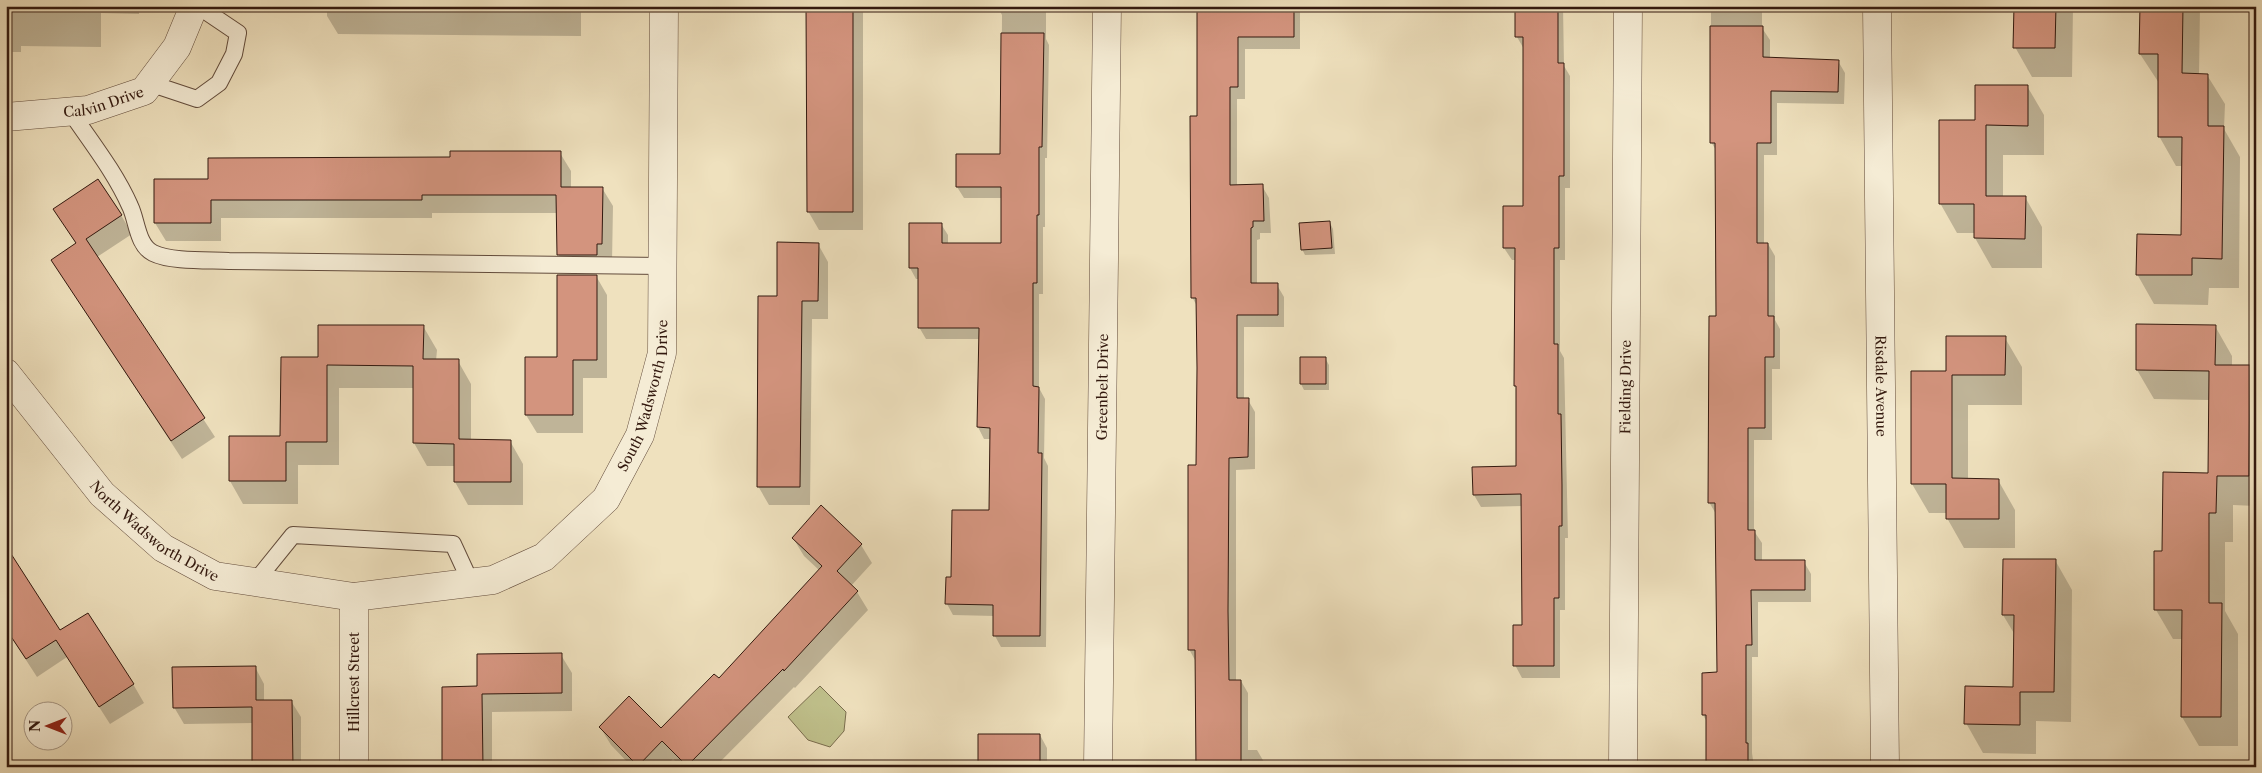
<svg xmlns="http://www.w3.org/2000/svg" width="2262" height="773" viewBox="0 0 2262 773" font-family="'Libre Caslon Text',serif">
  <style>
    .green { fill: #c0c18c; stroke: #7a6d4e }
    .shadow { fill: #0003 }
    .building { fill: #d3947e; stroke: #33190f }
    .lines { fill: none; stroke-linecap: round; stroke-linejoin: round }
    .lane-casing { stroke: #624b3b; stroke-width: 18 }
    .street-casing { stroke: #624b3b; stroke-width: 29 }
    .lane { stroke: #f5ecd5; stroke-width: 16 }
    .street { stroke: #f5ecd5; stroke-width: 28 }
    .labels { text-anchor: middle; stroke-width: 4.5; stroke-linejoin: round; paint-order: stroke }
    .street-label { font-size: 14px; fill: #33190f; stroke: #f5ecd5 }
  </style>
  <rect width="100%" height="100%" fill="#efe1be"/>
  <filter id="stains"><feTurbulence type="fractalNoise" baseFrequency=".004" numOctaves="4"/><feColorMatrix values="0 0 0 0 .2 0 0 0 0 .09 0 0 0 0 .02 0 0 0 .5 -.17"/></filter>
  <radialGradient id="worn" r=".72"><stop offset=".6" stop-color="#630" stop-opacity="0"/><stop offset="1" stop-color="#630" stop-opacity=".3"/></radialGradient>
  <path class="green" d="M820,686L846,712L844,731L830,747L808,740L788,717Z"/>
  <path class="shadow" d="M6,6H139V14L101,13V47L21,46V52H6Z
    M327,6H581V36L338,34L327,16Z
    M808,6H863V230H819L808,211Z
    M997,6H1046V39L1049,45L1047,158H1045V227H1043V294H1039V388L1045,399L1044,458L1048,466L1046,647H1001L995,636V616L953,615L947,604L952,578L990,512L991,439H984L978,427L980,339H926L919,327V279H916L910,268L941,224L948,235V244H1002V198H964L957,187L1001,155L1002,15Z
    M1198,6H1298L1300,9V49H1245V99H1237V186H1262L1269,198L1271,233H1260V239L1257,240V285H1277L1284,297V327H1244V400H1248L1255,412V469L1236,470V681H1241L1248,693V750H1257L1264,762V767H1197L1196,662L1189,649L1197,467V306L1192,297L1198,117Z
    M1517,6H1563L1564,66L1570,76V188H1565V260H1560V351L1564,358L1568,538H1565V610H1560V678H1522L1515,665L1523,627L1522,506L1481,507L1474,495L1518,468L1517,260H1512L1504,248L1524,207V49L1517,37Z
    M1711,6H1762V28L1770,40V59L1838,61L1845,73L1844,104L1777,103V155H1764V244H1768L1775,256V320L1780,329V369H1772V440H1754V531L1762,543V562H1804L1811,574V602H1758V657H1752V753L1754,767H1707V722L1703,715L1718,674L1716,514L1709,502L1717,317L1716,150L1711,142Z
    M2014,6H2073L2072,77H2032L2015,47Z
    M2141,6H2200L2199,75H2207L2225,104L2224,129L2240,157L2239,288H2209L2208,305L2154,304L2137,274L2182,236L2183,166H2176L2159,136V83L2140,54Z
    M2027,86L2044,115V155H2003V197H2025L2042,227V268H1992L1975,238V233H1957L1940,203L1976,121Z
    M560,153L571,171V188H602L613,206L612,263L569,273L558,254L557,213H432V218H221V241H166L155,223L209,180L452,158Z
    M55,209L121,215L132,234L97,257L215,437L182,459L52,261L76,244Z
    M1330,223L1333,229L1335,254L1305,255L1302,249Z
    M818,244L828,262V319H812L810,505H769L758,486L778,297Z
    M596,276L607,295V378H583V433H537L526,415L558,358Z
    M423,326L437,350L436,361H458L471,384V441H510L523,464V505H468L455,482V466H427L414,443V388H339V465H298V504H243L230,481L282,437L319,358Z
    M2215,326L2232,356V366H2249L2256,377V506L2233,505V542H2225V611L2238,634V746H2199L2182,717L2183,639H2173L2156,610L2163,553L2209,474L2210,400L2154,399L2137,370Z
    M2005,338L2022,367V405H1968V480H1998L2015,510V548H1964L1947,518V513H1929L1912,484L1947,372Z
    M1301,358H1325L1329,365V390H1304L1301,384Z
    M793,538L861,545L872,563L851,586L857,592L868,610L795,688L794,687L715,767H682L673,759L665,767H632L611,745L600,727L661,729L719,680L820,571L804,556Z
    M2055,560L2072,590L2071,722L2036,721V754L1983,753L1966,723L2015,688V635L2003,615Z
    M6,629L60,632L133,684L144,703L110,724L67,657L37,677Z
    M561,655L572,673V711L492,712V767H444L478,688Z
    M255,667L264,684V701H291L301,717V767H253V723L184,724L174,707Z
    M1040,735L1047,748V767H979Z
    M1927,763L1967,764L1969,767H1927Z"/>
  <path class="building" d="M806,6H853V212H807Z
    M1197,6H1294V37H1238V87H1230V185L1263,184L1264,221H1253V227L1251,228V283H1278V315H1237V398H1249L1248,457L1229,458L1228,611L1229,680H1241V767H1196L1195,650H1188V465H1196L1197,368L1196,298H1191L1190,116H1197Z
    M1515,6H1558V63H1564V176H1559V248H1554V344H1558V414H1561L1562,485V526H1559V598H1554V666H1513V625H1522L1521,494L1473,495L1472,467L1516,466V386H1514L1515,248H1503V206H1523V37H1515Z
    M2014,6H2056L2055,48H2013Z
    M2140,6H2183L2182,73L2208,74V126H2224L2222,259L2192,258V275H2136L2137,234L2181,235L2182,137H2158V54H2139Z
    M1710,26H1763V57L1839,60L1838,92L1771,91V143H1757V243H1768V316H1774V357H1765V428H1748V530H1755V560H1805V590H1751L1752,645H1746V743H1748V767H1706V715H1702V673L1717,672L1715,503H1708L1709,316H1716L1715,143H1710Z
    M1001,33H1044L1042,147H1039V215H1037V283H1033V386L1039,387L1038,453H1042L1040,636H993V605L945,604L946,577H951L952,510H989L990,428L977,427L979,328H918V268H909V223H942V243H1001V187H956V154H1000Z
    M1975,85H2028V126L1986,125V196H2026L2025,239L1974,238V204H1939V120H1975Z
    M450,151H561V187H603L602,244H597V255H557L556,195H422V200H211V223H154V179H208V158L450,157Z
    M98,179L122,215L86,239L205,418L171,441L51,260L76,243L53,209Z
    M1330,221L1332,248L1301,250L1299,223Z
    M777,242L819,243L818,301H802L800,487H757L758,296H777Z
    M557,275H597V360H573V415H525V357H557Z
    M2136,324L2216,325L2215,365H2250L2249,476H2217L2216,513H2209V603H2222L2221,717H2181L2182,610H2154V551H2162L2163,472L2208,473L2209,371L2136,370Z
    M318,325H424L423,359H459V439L511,440V482H454V444L413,443V366L327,365V442H286V481H229V436H280L281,357H318Z
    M1946,336H2006L2005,375H1952V478L1999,479V519H1946V484H1911V371H1946Z
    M1300,357H1326V384H1300Z
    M821,505L862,544L837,571L858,591L784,671L783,669L687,766L662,741L638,766L599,727L629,696L661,728L714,674L719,678L822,566L792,538Z
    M6,546L60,630L88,613L134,684L99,707L56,640L26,659L6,629Z
    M2003,559H2056L2054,692H2020V725L1964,724L1965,686L2013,687L2014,615H2002Z
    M562,653V693L482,694L483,767H442V687L477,686V654Z
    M256,666V700H292L293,767H252V707L173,708L172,667Z
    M978,734H1040V767H978Z"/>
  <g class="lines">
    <g class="lane-casing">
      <path id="lane" d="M149,83L197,99L219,83L234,54L238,33L198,6
        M70,111C91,142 115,172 130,206C137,220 137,245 153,253C171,262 208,260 229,261L663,266
        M255,582L293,535L453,544L471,583"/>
    </g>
    <g class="street-casing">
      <g id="street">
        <path id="s1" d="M1877,6L1885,767"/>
        <path id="s2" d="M6,117L88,110L144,91L177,47L194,6"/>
        <path id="s3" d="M6,373L102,494L163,548L215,576L354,597L493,580L544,557L606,499L640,435L662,353L664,6"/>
        <path d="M354,767V597"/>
        <path id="s4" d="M1098,767L1107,6"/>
        <path id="s5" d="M1623,767L1628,6"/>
      </g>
    </g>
    <use href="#lane" class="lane"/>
    <use href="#street" class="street"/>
  </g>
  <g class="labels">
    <g class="street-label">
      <text dy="5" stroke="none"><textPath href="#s2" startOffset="99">Calvin Drive</textPath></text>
      <text dy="5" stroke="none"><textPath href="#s4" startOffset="380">Greenbelt Drive</textPath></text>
      <text dy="5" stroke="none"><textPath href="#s5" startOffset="380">Fielding Drive</textPath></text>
      <text dy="5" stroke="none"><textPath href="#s1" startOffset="380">Risdale Avenue</textPath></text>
      <text dy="5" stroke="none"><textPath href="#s3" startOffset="828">South Wadsworth Drive</textPath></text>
      <text dy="5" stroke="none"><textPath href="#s3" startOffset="219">North Wadsworth Drive</textPath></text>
      <text transform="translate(354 682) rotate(-90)" y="5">Hillcrest Street</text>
    </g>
  </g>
  <rect width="2262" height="773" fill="none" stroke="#efe1be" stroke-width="25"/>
  <rect x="8" y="8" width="2247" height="758" fill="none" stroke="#33190f" stroke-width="2.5"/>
  <rect x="12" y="12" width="2237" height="748" fill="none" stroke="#33190f"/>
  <g transform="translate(48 726) rotate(270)"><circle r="24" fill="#f5ecd5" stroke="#a79886"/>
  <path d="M0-4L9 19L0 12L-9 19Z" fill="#8f2418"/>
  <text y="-8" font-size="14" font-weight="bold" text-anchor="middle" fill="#33190f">N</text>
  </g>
  <rect width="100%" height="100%" filter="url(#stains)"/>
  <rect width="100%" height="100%" fill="url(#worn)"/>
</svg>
